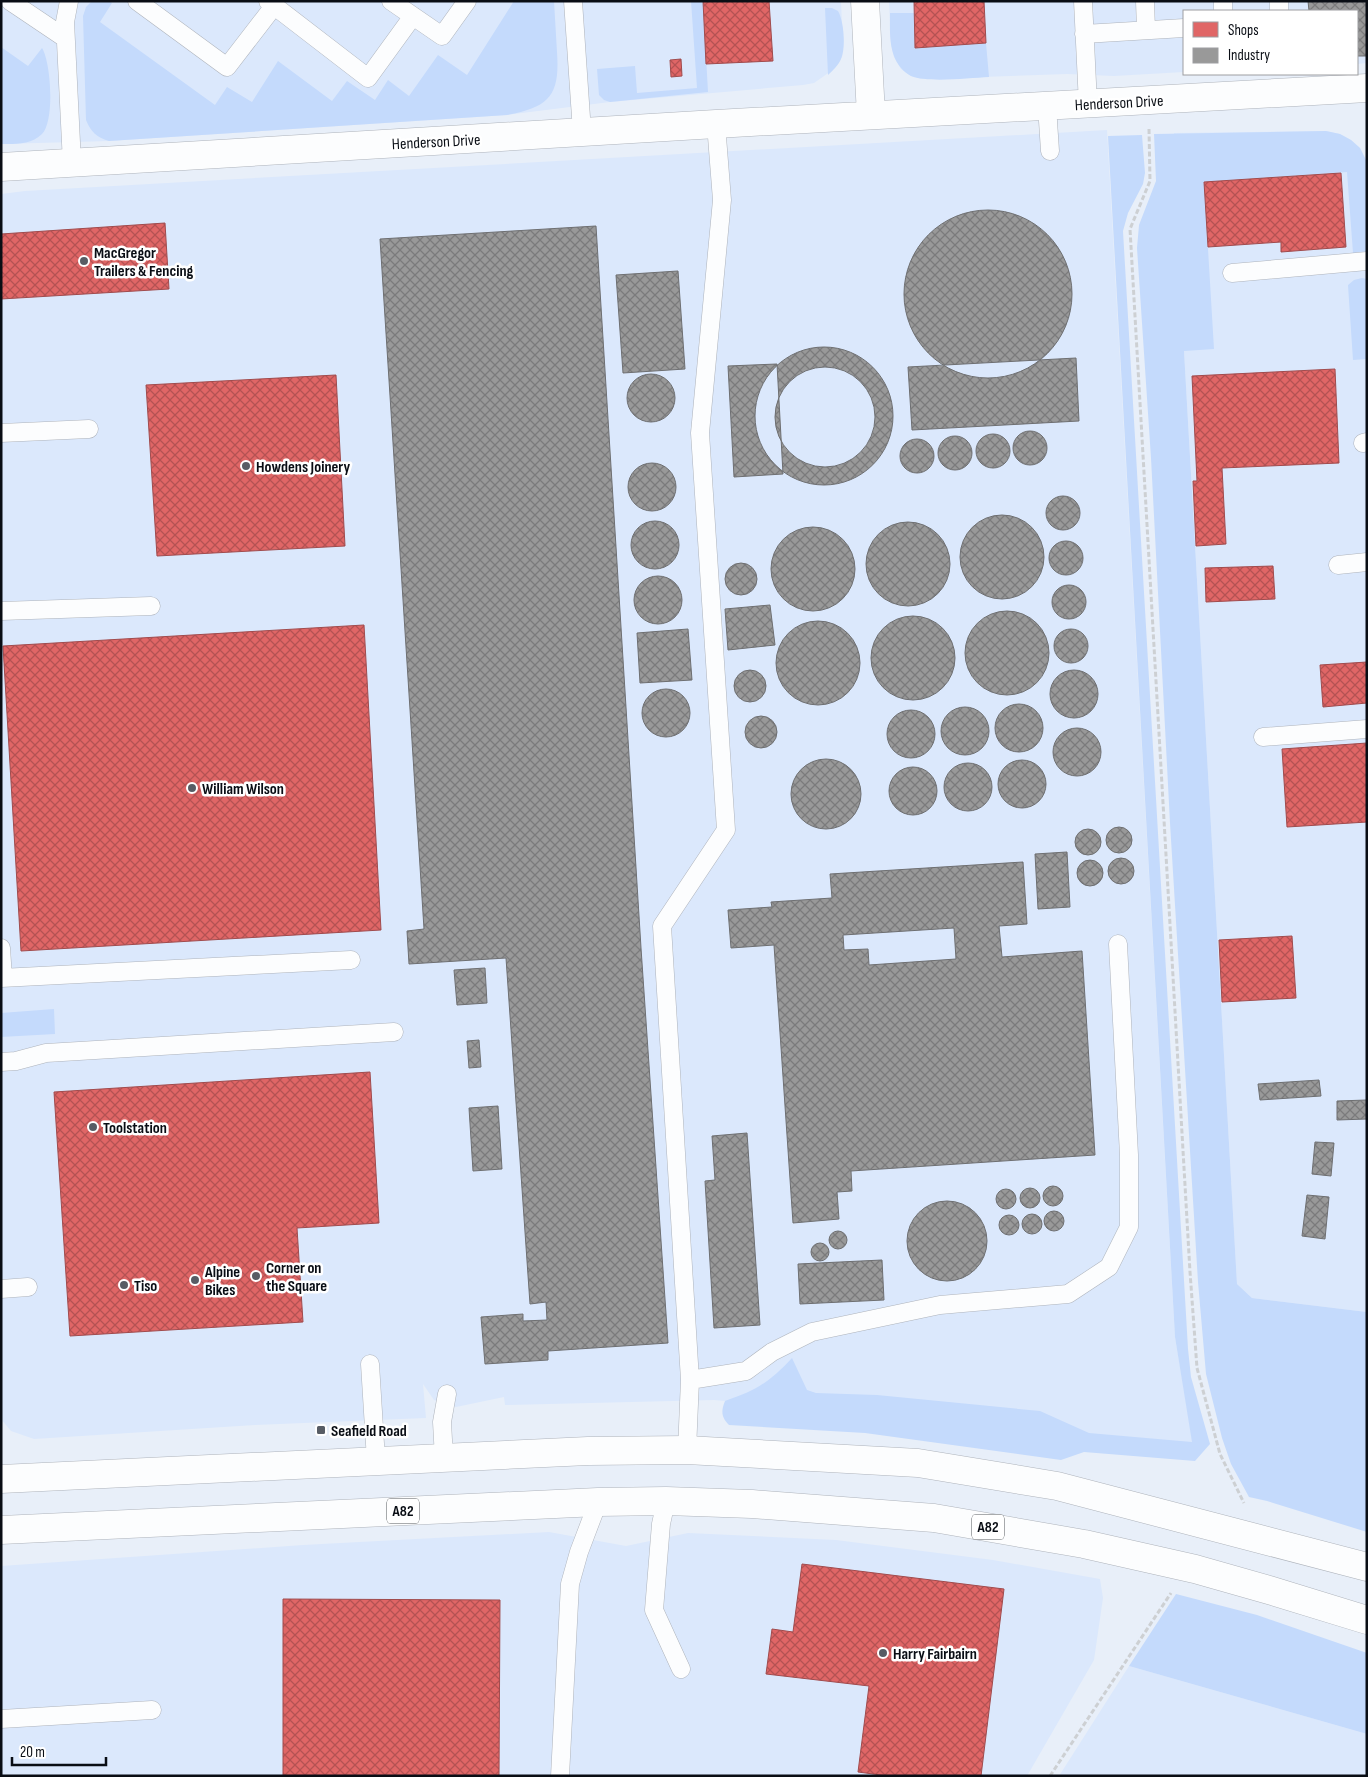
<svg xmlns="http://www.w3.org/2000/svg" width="1368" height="1777" viewBox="0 0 1368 1777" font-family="'Sofia Sans Condensed',sans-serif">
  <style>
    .built { fill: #dbe8fc }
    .grass { fill: #c4dafc }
    .shops { fill: url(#shops-cross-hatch); stroke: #a04b4d }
    .industry { fill: url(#industry-cross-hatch); stroke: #6e6f71; fill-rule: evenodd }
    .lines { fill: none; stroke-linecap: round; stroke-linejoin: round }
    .service-casing { stroke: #aeb3bb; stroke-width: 19 }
    .minor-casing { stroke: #aeb3bb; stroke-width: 29 }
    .trunk-casing { stroke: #aeb3bb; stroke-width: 29 }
    .path { stroke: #cdd0d3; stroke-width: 3; stroke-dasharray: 5 2.5; stroke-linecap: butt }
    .service { stroke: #fcfdfe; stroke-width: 18 }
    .minor { stroke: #fcfdfe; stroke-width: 28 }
    .trunk { stroke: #fcfdfe; stroke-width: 28 }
    .poi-dot { fill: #575c64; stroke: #fff; stroke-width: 2 }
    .labels { text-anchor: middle; stroke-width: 5; stroke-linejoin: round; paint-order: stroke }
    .shield { fill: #fff; stroke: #53565a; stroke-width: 1 }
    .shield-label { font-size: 15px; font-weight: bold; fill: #090d14 }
    .street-label { font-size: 16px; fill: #090d14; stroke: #fff }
    .poi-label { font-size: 16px; font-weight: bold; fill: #090d14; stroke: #fff; text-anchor: start }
  </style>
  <defs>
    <pattern id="shops-cross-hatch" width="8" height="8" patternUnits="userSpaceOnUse" patternTransform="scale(1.25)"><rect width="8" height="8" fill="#e06666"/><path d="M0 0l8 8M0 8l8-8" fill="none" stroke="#b45253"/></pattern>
    <pattern id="industry-cross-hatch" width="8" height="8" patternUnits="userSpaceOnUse" patternTransform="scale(1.25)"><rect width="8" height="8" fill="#999"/><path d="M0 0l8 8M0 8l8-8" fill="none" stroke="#7b7b7c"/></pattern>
  </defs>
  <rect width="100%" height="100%" fill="#e8eff9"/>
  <path class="built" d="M1,1H841L843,48L842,57L834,69L814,83L803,85L610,102L507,115L109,141L1,144Z
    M889,1H1367V63L1357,64V11H1184V72L1114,76L1067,74L923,79L911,76L901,69L894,57L891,44Z
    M1107,130L1175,1337L1193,1443L714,1400L505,1405L504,1397L456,1407L434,1400L423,1384L426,1418L255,1425L34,1439L11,1431L1,1419V194L25,191Z
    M1326,131L1340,134L1351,140L1360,148L1367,162V1312L1252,1298L1237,1284L1184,351L1174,133Z
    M549,1532L626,1546L688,1533L836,1540L993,1560L1100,1579L1103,1598L1094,1660L1027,1776H1V1566L303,1545Z
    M1129,1666L1367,1734V1776H1059Z"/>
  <path class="grass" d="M109,1L112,3L100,22L215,105L227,87L252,102L278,61L332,101L347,81L375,100L388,80L409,96L438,55L467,75L514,1H554C555,18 556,35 557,52C560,95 550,107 507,115L109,141C96,137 91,132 86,120L83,16L86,7L91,2Z
    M691,1H703L708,92L610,102L604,100L599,95L597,69L635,66L637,93L697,88Z
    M825,8H832L838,11C844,21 846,48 841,59C838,66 833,70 828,75Z
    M890,13H914L915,48L986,43L989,77C969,78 928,83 911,76C903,72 897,64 894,56C889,42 890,27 890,13Z
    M1,47L28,66L42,48C51,62 55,121 42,134C31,145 15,144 1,144Z
    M1326,131L1340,134L1351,140L1360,148L1367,162V251L1353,253L1347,172L1204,182L1214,349L1184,351L1237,1284L1252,1298L1367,1312V1532L1267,1501L1249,1497L1231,1464L1222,1438L1206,1374L1198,1282L1170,823L1151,458L1137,248L1139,225L1156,181L1154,134Z
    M1142,135L1145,173L1143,184L1128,213L1123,231L1188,1349L1191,1377L1210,1444L1195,1461L1084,1452L1061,1460L865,1433L729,1425C721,1417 721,1411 725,1401C755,1391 770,1382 792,1358L807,1390L816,1393L877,1395L1040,1411L1089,1433L1192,1442L1175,1337L1108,136Z
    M1362,278L1367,279V359L1353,360L1348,285L1354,280Z
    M54,1009L55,1034L1,1037V1013Z
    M1176,1594L1257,1615L1367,1653V1734L1129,1666Z"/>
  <path class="shops" d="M703,1H769L773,61L706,64Z
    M914,1H984L986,43L915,48Z
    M681,59L682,76L671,77L670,60Z
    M1341,173L1346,247L1281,252V242L1208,247L1204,182Z
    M165,223L169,289L1,299V234Z
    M1335,369L1339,463L1222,468L1226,544L1196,546L1193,481H1197L1192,376Z
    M336,375L345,546L157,556L146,385Z
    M1273,566L1275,599L1206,602L1205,568Z
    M364,625L381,930L21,951L3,646Z
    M1367,662V703L1323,707L1320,665Z
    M1367,743V822L1287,827L1282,749Z
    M1292,936L1296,998L1222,1002L1219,940Z
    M370,1072L379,1223L297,1228L303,1322L70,1336L54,1092Z
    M802,1564L1004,1589L981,1776H888L858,1772L869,1686L766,1674L772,1629L793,1632Z
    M283,1599L500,1600L499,1776H283Z"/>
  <path class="industry" d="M1308,1H1367V56H1357V11H1309Z
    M904 294a84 84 0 1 1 168 0a84 84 0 1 1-168 0Z
    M596,226L641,948L668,1343L548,1351V1360L485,1364L481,1317L523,1314V1321L547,1320L546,1302L530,1304L506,958L409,964L407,931L424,929L380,239Z
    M678,271L685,369L623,373L616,275Z
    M755 416a69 69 0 1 1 138 0a69 69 0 1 1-138 0Z
    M1076,358L1079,421L912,430L908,367Z
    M777,364L783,474L734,477L728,366Z
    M775 417a50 50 0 1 1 100 0a50 50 0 1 1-100 0Z
    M627 398a24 24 0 1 1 48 0a24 24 0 1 1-48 0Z
    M1013 448a17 17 0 1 1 34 0a17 17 0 1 1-34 0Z
    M976 451a17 17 0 1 1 34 0a17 17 0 1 1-34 0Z
    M938 453a17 17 0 1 1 34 0a17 17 0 1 1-34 0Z
    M900 456a17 17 0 1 1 34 0a17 17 0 1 1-34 0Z
    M628 487a24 24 0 1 1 48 0a24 24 0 1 1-48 0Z
    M1046 513a17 17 0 1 1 34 0a17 17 0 1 1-34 0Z
    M960 557a42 42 0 1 1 84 0a42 42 0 1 1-84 0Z
    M631 545a24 24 0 1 1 48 0a24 24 0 1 1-48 0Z
    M866 564a42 42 0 1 1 84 0a42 42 0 1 1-84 0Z
    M771 569a42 42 0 1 1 84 0a42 42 0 1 1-84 0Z
    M1049 558a17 17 0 1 1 34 0a17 17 0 1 1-34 0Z
    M725 579a16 16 0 1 1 32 0a16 16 0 1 1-32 0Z
    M634 600a24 24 0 1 1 48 0a24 24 0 1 1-48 0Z
    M1052 602a17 17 0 1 1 34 0a17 17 0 1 1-34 0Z
    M770,605L775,645L728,650L725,609Z
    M965 653a42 42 0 1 1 84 0a42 42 0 1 1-84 0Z
    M871 658a42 42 0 1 1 84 0a42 42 0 1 1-84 0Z
    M776 663a42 42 0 1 1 84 0a42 42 0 1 1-84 0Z
    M688,629L692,680L640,683L637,633Z
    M1054 646a17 17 0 1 1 34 0a17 17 0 1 1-34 0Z
    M734 686a16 16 0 1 1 32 0a16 16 0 1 1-32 0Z
    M1050 694a24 24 0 1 1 48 0a24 24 0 1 1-48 0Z
    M642 713a24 24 0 1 1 48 0a24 24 0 1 1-48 0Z
    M995 728a24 24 0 1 1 48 0a24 24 0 1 1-48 0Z
    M941 731a24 24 0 1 1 48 0a24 24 0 1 1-48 0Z
    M887 734a24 24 0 1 1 48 0a24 24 0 1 1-48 0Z
    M745 732a16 16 0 1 1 32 0a16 16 0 1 1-32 0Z
    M1053 752a24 24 0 1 1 48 0a24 24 0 1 1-48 0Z
    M791 794a35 35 0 1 1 70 0a35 35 0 1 1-70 0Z
    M998 784a24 24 0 1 1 48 0a24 24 0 1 1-48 0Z
    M944 787a24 24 0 1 1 48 0a24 24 0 1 1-48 0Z
    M889 791a24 24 0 1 1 48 0a24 24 0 1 1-48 0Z
    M1106 840a13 13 0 1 1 26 0a13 13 0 1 1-26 0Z
    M1075 842a13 13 0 1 1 26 0a13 13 0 1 1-26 0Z
    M1067,852L1070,907L1038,909L1035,854Z
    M1108 871a13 13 0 1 1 26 0a13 13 0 1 1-26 0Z
    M1077 873a13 13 0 1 1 26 0a13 13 0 1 1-26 0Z
    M1023,862L1027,924L999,926L1002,957L1082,951L1095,1155L851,1171L852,1191L837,1192L839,1219L793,1223L774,945L731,948L728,910L772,907L771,902L832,898L830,874ZM954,928L956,959L869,965L868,949L844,950L843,935Z
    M485,968L487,1003L457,1005L454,970Z
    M479,1040L481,1067L469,1068L467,1041Z
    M1319,1080L1321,1096L1260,1100L1258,1084Z
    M1367,1100V1119L1337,1120V1101Z
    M498,1106L502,1169L473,1171L469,1108Z
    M747,1133L760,1325L714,1328L705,1181L715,1180L712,1136Z
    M1315,1142L1334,1143L1331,1176L1312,1174Z
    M1043 1196a10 10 0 1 1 20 0a10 10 0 1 1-20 0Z
    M1020 1198a10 10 0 1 1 20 0a10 10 0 1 1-20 0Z
    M996 1199a10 10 0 1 1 20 0a10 10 0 1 1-20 0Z
    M1307,1195L1329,1197L1325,1239L1302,1236Z
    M907 1241a40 40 0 1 1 80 0a40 40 0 1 1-80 0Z
    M1044 1221a10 10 0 1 1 20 0a10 10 0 1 1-20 0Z
    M1022 1224a10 10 0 1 1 20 0a10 10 0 1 1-20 0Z
    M999 1225a10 10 0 1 1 20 0a10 10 0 1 1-20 0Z
    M829 1240a9 9 0 1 1 18 0a9 9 0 1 1-18 0Z
    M811 1252a9 9 0 1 1 18 0a9 9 0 1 1-18 0Z
    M882,1260L884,1300L800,1304L798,1264Z"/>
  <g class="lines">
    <g class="service-casing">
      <path id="service" d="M10,1L65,38
        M69,1L65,22L72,163
        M137,1L227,67L274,6
        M268,1L368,78L413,16
        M391,1L442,36L467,1
        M573,1L582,132
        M1083,1L1088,104
        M1145,1L1146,30
        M1223,1V11
        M1279,1V11
        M1084,34L1184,28
        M1047,106L1050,151
        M1232,273L1367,261
        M1,433L89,429
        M1363,443L1367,442
        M1338,565L1367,562
        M1,611L151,606
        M1263,737L1367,729
        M1,948L3,978
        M1,978L351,960
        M1,1062L16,1061L46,1053L394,1032
        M1,1289L28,1287
        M370,1364L376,1460
        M690,1380L746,1371L772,1352L812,1332L940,1305L1068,1294L1109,1267L1129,1227V1155L1118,944
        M687,1450L690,1380L662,926L726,830L700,433L722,200L716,124
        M444,1458L442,1422L447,1394
        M666,1501L661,1524L654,1610L681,1669
        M1,1719L152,1710
        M560,1776L570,1584L579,1552L598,1502"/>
    </g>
    <g class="minor-casing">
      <path id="minor" d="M865,1L871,115
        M1,167L716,124L1367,88"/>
    </g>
    <g class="trunk-casing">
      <path id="trunk" d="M1,1479L588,1451L687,1450L918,1463L1057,1486L1367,1567
        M1,1530L598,1502L666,1501L752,1504L934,1518L1084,1544L1195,1569L1269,1590L1367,1620"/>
    </g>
    <path class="path" d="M1149,129L1150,181L1130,229L1190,1272L1197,1368L1220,1454L1244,1503
      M1050,1776L1171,1593"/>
    <use href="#service" class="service"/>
    <use href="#minor" class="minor"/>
    <use href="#trunk" class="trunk"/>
  </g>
  <g class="poi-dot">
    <circle cx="84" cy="261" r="5"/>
    <circle cx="246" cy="466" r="5"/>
    <circle cx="192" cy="788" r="5"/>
    <circle cx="93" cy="1127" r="5"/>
    <circle cx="256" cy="1276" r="5"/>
    <circle cx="195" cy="1280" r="5"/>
    <circle cx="124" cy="1285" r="5"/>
    <rect x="316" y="1425" width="10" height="10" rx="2.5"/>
    <circle cx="883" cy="1653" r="5"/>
  </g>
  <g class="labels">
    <g class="shield">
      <rect x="387" y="1498.5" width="32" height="25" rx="4"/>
      <rect x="972" y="1514.5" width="32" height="25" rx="4"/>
    </g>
    <g class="shield-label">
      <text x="403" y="1516">A82</text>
      <text x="988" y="1532">A82</text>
    </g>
    <g class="street-label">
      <text transform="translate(1119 102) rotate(-3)" y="6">Henderson Drive</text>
      <text transform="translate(436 141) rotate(-3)" y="6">Henderson Drive</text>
    </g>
    <g class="poi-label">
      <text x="94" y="258">MacGregor<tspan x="94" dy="18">Trailers &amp; Fencing</tspan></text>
      <text x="256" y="472">Howdens Joinery</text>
      <text x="202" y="794">William Wilson</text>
      <text x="103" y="1133">Toolstation</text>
      <text x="266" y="1273">Corner on<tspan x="266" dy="18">the Square</tspan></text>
      <text x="205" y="1277">Alpine<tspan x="205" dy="18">Bikes</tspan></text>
      <text x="134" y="1291">Tiso</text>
      <text x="331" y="1436">Seafield Road</text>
      <text x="893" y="1659">Harry Fairbairn</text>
    </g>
  </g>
  <rect width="1368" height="1777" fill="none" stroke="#090d14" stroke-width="5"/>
  <rect x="1183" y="10" width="175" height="65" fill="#ffffff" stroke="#9d9ea1"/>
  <rect x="1193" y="22" width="25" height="15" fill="#e06666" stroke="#9d9ea1"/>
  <text x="1228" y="35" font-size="15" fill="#090d14">Shops</text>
  <rect x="1193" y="48" width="25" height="15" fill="#999999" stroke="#9d9ea1"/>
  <text x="1228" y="60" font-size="15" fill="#090d14">Industry</text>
  <path d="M12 1757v8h94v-8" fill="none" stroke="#090d14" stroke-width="2.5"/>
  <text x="20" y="1757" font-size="15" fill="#090d14" stroke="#ffffff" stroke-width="4" paint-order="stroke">20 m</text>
</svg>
